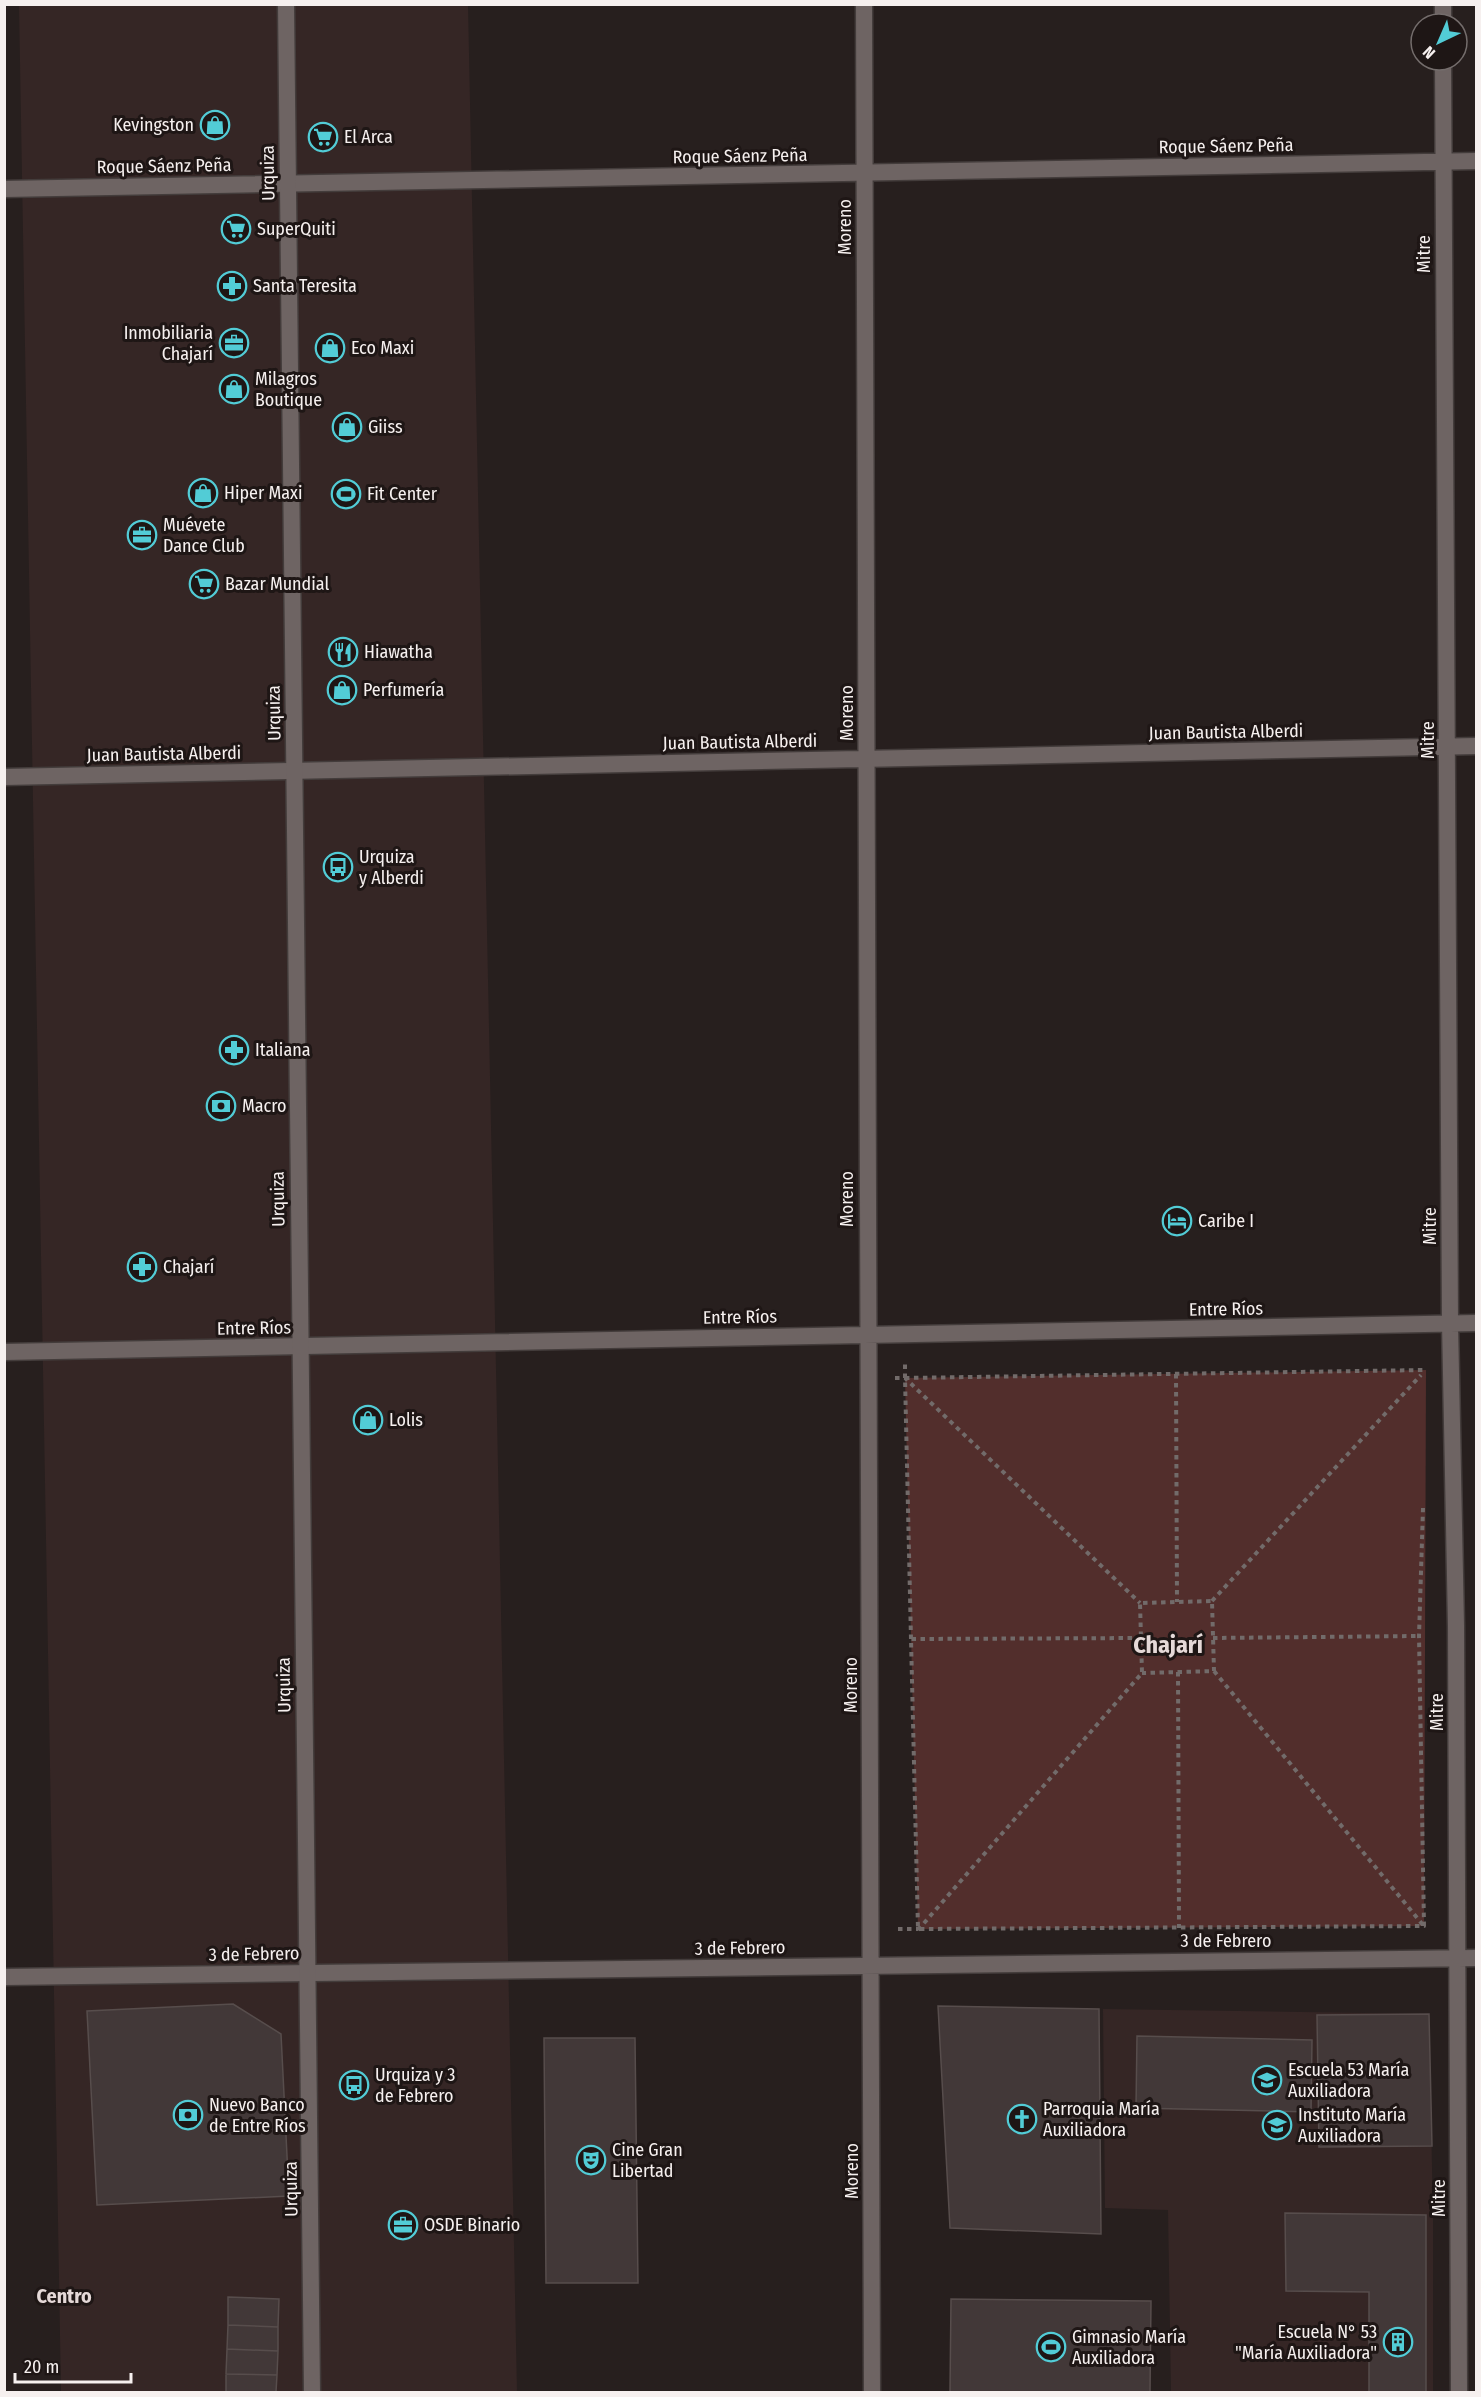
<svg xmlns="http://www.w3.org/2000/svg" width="1481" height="2397" viewBox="0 0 1481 2397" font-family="'Fira Sans Condensed',sans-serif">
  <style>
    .built { fill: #352625 }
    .green { fill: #522e2c }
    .building { fill: #423838; stroke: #574d4c; stroke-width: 1.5 }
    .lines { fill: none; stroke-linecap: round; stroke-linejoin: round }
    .minor-casing { stroke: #433c3b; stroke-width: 19 }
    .tertiary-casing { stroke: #433c3b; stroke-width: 19 }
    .path { stroke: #726b6a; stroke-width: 4; stroke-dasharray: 4.5 4.5; stroke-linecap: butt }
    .minor { stroke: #6e6463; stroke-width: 16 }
    .tertiary { stroke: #6e6463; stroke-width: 16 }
    .labels { text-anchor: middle; stroke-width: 6; stroke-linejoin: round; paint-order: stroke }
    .poi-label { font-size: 18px; fill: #f6f0ef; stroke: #1e1615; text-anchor: start }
    .street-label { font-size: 18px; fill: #f6f0ef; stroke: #1e1615 }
    .neighbourhood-label { font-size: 20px; font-weight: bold; fill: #e5d9d8; stroke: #1e1615 }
    .district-label { font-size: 24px; font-weight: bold; fill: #e5d9d8; stroke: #1e1615 }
  </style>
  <rect width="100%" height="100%" fill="#271f1e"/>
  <path class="built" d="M19,5H468L517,2392H61Z
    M1103,2009L1429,2014L1433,2218V2392H1171L1168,2210L1105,2208Z"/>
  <path class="green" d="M1426,1370L1424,1926L918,1929L905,1378Z"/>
  <path class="building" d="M233,2004L281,2034L289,2196L97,2205L87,2011Z
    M938,2006L1099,2009L1101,2234L950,2228Z
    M1429,2014L1432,2146L1319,2147L1317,2015Z
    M1137,2036L1312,2040L1311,2112L1136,2108Z
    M544,2038H635L638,2283H546Z
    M1285,2213L1426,2215V2392H1369V2292L1286,2291Z
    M228,2297L279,2299L278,2327L228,2325Z
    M951,2299L1151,2301L1150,2392H950Z
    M228,2325L278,2327V2351L227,2349Z
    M227,2349L278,2351L277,2375L226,2374Z
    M226,2374L277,2375L276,2392H226Z"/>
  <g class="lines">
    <g class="minor-casing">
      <path id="minor" d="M864,4L872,2392
        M1443,4V24
        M1443,60L1450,1323L1456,1626L1459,2392
        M4,189L1476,161
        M4,777L1476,746
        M4,1352L1476,1323
        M4,1977L1476,1958"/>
    </g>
    <g class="tertiary-casing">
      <path id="tertiary" d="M286,4L312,2392"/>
    </g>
    <path class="path" d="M1176,1374L1177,1602
      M895,1378H905L1140,1603
      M905,1378V1361
      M1212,1601L1421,1375
      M1141,1638L911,1639L918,1929L1424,1926L1419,1636L1423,1508
      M1213,1638L1419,1636
      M911,1639L905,1378L1425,1370
      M1214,1671L1423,1925
      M1178,1672L1179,1928
      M898,1929H918
      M918,1930L1142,1673L1140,1603L1212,1601L1214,1671L1142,1673"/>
    <use href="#minor" class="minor"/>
    <use href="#tertiary" class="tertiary"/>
  </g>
  <defs>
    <g id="shop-ring" transform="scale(1.5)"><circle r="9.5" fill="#1e1615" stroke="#52ccd6" stroke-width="1.5"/><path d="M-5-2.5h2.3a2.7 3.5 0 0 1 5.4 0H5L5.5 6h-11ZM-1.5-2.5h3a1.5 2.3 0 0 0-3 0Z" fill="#52ccd6"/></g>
    <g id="supermarket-ring" transform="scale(1.5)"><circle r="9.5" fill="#1e1615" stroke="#52ccd6" stroke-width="1.5"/><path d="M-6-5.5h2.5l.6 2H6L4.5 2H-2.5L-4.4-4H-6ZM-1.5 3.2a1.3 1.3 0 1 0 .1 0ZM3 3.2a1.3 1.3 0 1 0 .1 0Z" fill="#52ccd6"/></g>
    <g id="pharmacy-ring" transform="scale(1.5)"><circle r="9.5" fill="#1e1615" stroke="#52ccd6" stroke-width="1.5"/><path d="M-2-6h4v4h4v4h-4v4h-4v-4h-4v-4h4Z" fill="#52ccd6"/></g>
    <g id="office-ring" transform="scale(1.5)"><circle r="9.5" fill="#1e1615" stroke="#52ccd6" stroke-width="1.5"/><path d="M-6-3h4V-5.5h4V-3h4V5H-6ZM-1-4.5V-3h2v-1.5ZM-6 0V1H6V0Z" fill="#52ccd6"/></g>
    <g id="stadium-ring" transform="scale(1.5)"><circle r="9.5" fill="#1e1615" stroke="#52ccd6" stroke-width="1.5"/><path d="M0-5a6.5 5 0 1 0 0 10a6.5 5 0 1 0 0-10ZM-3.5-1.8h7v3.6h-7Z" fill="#52ccd6"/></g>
    <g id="restaurant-ring" transform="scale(1.5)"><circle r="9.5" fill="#1e1615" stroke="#52ccd6" stroke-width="1.5"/><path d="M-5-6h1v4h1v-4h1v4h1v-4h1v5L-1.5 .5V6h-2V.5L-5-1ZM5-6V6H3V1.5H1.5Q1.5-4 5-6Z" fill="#52ccd6"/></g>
    <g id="bus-ring" transform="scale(1.5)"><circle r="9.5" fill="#1e1615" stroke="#52ccd6" stroke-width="1.5"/><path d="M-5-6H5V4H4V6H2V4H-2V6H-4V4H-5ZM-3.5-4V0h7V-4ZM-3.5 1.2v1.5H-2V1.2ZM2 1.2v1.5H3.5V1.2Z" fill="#52ccd6"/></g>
    <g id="bank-ring" transform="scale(1.5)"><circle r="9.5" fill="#1e1615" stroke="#52ccd6" stroke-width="1.5"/><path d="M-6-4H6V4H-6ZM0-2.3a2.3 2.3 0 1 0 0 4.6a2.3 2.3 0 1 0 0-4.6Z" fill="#52ccd6"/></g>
    <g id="hotel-ring" transform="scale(1.5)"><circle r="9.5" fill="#1e1615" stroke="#52ccd6" stroke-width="1.5"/><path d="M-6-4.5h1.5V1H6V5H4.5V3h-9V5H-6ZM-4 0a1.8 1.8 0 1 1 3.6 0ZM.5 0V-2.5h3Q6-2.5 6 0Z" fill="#52ccd6"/></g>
    <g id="school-ring" transform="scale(1.5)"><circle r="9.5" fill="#1e1615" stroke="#52ccd6" stroke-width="1.5"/><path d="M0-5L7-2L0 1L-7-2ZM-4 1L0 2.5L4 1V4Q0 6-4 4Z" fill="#52ccd6"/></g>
    <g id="church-ring" transform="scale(1.5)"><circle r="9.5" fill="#1e1615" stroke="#52ccd6" stroke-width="1.5"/><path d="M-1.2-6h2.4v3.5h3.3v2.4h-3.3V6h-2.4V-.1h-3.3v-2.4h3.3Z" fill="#52ccd6"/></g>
    <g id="theatre-ring" transform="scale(1.5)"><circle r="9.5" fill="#1e1615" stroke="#52ccd6" stroke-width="1.5"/><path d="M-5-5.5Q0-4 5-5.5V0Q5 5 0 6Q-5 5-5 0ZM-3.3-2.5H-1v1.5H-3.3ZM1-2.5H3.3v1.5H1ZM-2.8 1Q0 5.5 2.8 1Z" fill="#52ccd6"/></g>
    <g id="building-ring" transform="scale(1.5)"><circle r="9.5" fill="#1e1615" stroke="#52ccd6" stroke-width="1.5"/><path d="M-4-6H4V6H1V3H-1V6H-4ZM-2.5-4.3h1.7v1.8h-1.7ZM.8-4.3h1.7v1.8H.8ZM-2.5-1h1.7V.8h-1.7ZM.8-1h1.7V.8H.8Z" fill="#52ccd6"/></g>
  </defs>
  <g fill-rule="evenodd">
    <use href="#shop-ring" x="215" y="125"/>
    <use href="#supermarket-ring" x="323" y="137"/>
    <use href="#supermarket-ring" x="236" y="229"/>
    <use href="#pharmacy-ring" x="232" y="286"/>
    <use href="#office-ring" x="234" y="343"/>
    <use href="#shop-ring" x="330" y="348"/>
    <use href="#shop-ring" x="234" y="389"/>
    <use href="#shop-ring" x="347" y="427"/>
    <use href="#shop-ring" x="203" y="493"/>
    <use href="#stadium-ring" x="346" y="494"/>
    <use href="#office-ring" x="142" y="535"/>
    <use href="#supermarket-ring" x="204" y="584"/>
    <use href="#restaurant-ring" x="343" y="652"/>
    <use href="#shop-ring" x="342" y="690"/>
    <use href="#bus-ring" x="338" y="867"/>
    <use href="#pharmacy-ring" x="234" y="1050"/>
    <use href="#bank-ring" x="221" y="1106"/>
    <use href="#hotel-ring" x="1177" y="1221"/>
    <use href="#pharmacy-ring" x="142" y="1267"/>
    <use href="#shop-ring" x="368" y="1420"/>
    <use href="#school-ring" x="1267" y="2080"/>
    <use href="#bus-ring" x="354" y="2085"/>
    <use href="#bank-ring" x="188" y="2115"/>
    <use href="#church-ring" x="1022" y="2119"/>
    <use href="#school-ring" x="1277" y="2125"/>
    <use href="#theatre-ring" x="591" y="2160"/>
    <use href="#office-ring" x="403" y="2225"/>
    <use href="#building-ring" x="1398" y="2342"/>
    <use href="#stadium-ring" x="1051" y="2347"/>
  </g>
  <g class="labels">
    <g class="poi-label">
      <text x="194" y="131" text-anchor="end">Kevingston</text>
      <text x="344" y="143">El Arca</text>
      <text x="257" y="235">SuperQuiti</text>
      <text x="253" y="292">Santa Teresita</text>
      <text x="213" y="339" text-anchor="end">Inmobiliaria<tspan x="213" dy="21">Chajarí</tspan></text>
      <text x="351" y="354">Eco Maxi</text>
      <text x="255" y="385">Milagros<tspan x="255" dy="21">Boutique</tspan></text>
      <text x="368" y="433">Giiss</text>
      <text x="224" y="499">Hiper Maxi</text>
      <text x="367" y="500">Fit Center</text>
      <text x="163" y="531">Muévete<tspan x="163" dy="21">Dance Club</tspan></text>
      <text x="225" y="590">Bazar Mundial</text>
      <text x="364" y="658">Hiawatha</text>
      <text x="363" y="696">Perfumería</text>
      <text x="359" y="863">Urquiza<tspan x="359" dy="21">y Alberdi</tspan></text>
      <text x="255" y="1056">Italiana</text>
      <text x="242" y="1112">Macro</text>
      <text x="1198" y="1227">Caribe I</text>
      <text x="163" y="1273">Chajarí</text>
      <text x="389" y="1426">Lolis</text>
      <text x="1288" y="2076">Escuela 53 María<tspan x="1288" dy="21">Auxiliadora</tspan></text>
      <text x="375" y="2081">Urquiza y 3<tspan x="375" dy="21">de Febrero</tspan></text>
      <text x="209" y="2111">Nuevo Banco<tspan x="209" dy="21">de Entre Ríos</tspan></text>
      <text x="1043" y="2115">Parroquia María<tspan x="1043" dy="21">Auxiliadora</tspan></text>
      <text x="1298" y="2121">Instituto María<tspan x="1298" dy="21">Auxiliadora</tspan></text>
      <text x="612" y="2156">Cine Gran<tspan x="612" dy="21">Libertad</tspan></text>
      <text x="424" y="2231">OSDE Binario</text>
      <text x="1377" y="2338" text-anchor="end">Escuela N° 53<tspan x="1377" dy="21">"María Auxiliadora"</tspan></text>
      <text x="1072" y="2343">Gimnasio María<tspan x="1072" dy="21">Auxiliadora</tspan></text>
    </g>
    <g class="street-label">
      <text transform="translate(1226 146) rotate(-1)" y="6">Roque Sáenz Peña</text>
      <text transform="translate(740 156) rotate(-1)" y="6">Roque Sáenz Peña</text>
      <text transform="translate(164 166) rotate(-1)" y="6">Roque Sáenz Peña</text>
      <text transform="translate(268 173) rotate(-91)" y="6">Urquiza</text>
      <text transform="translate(845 227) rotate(-90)" y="6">Moreno</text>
      <text transform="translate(1424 254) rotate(-90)" y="6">Mitre</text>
      <text transform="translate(274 713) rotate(-91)" y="6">Urquiza</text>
      <text transform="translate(847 713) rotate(-90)" y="6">Moreno</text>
      <text transform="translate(1226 732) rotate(-1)" y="6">Juan Bautista Alberdi</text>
      <text transform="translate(1428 740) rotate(-90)" y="6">Mitre</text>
      <text transform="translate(740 742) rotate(-1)" y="6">Juan Bautista Alberdi</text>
      <text transform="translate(164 754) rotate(-1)" y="6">Juan Bautista Alberdi</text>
      <text transform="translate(278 1199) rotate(-91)" y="6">Urquiza</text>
      <text transform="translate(847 1199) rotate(-90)" y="6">Moreno</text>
      <text transform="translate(1430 1226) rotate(-90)" y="6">Mitre</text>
      <text transform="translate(1226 1309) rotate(-1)" y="6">Entre Ríos</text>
      <text transform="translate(740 1317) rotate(-1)" y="6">Entre Ríos</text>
      <text transform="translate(254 1328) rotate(-1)" y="6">Entre Ríos</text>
      <text transform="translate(284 1685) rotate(-91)" y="6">Urquiza</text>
      <text transform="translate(851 1685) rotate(-90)" y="6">Moreno</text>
      <text transform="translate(1437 1712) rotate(-90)" y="6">Mitre</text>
      <text x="1226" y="1947">3 de Febrero</text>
      <text transform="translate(740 1948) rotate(-1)" y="6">3 de Febrero</text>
      <text transform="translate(254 1954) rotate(-1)" y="6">3 de Febrero</text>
      <text transform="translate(852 2171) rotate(-90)" y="6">Moreno</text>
      <text transform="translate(291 2189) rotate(-91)" y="6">Urquiza</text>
      <text transform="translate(1439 2198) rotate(-90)" y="6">Mitre</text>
    </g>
    <g class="neighbourhood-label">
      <text x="64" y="2303">Centro</text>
    </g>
    <g class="district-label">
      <text x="1168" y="1653">Chajarí</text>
    </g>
  </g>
  <rect width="1481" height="2397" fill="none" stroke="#f6f0ef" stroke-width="12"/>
  <g transform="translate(1439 42) rotate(224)"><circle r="28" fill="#1e1615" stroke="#746d6c" stroke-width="1.5"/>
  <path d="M0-4.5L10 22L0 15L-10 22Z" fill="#52ccd6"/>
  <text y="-9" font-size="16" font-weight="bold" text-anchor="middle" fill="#f6f0ef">N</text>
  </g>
  <path d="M15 2373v9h116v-9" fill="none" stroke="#f6f0ef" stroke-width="3"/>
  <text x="24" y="2373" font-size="18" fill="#f6f0ef" stroke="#1e1615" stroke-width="4.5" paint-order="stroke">20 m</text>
</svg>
